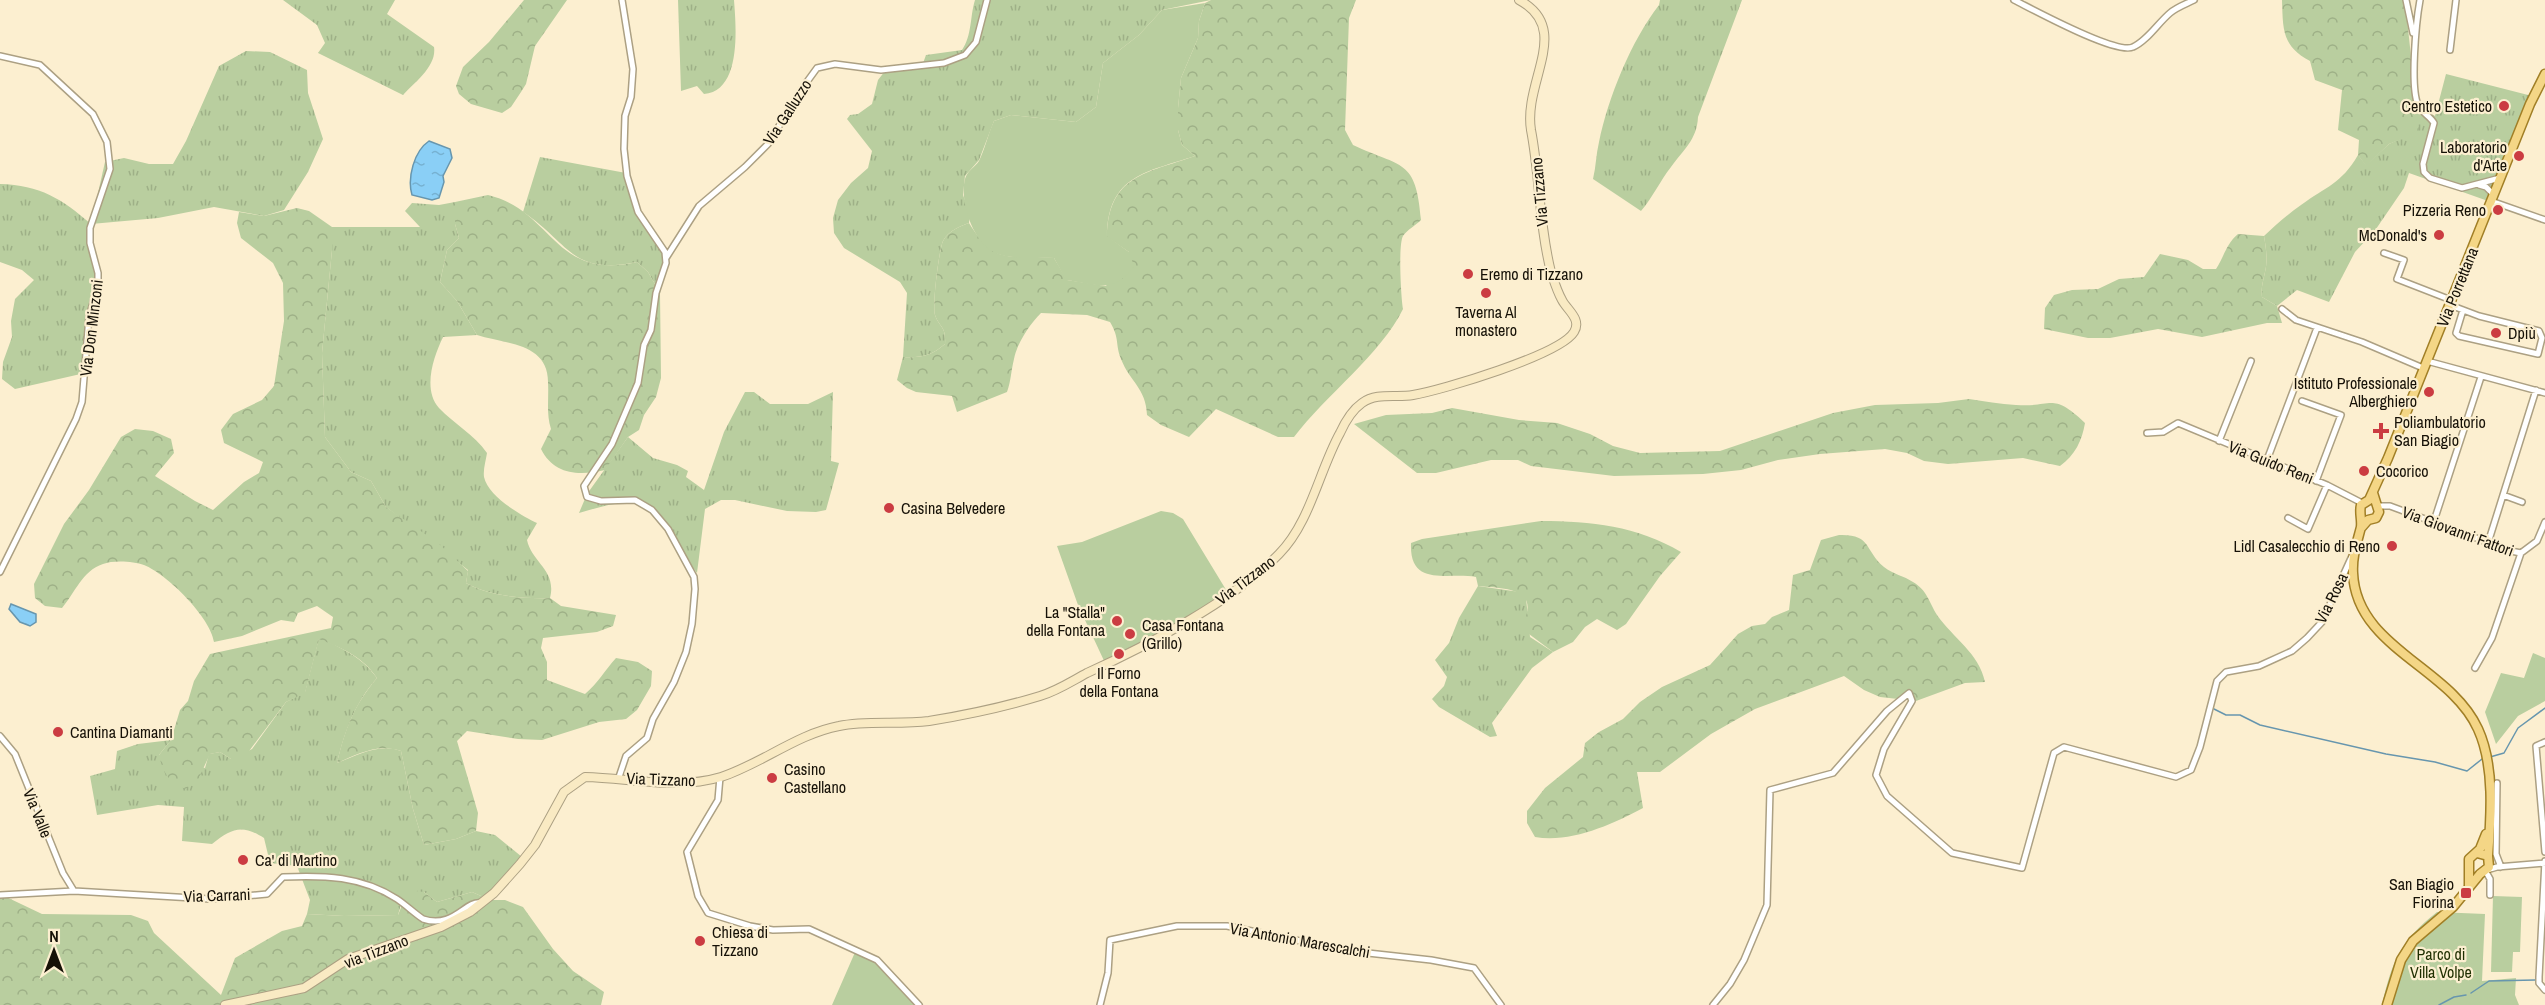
<svg xmlns="http://www.w3.org/2000/svg" width="2545" height="1005" viewBox="0 0 2545 1005" font-family="'Archivo Narrow',sans-serif">
  <style>
    .grass { fill: url(#grass-tufts) }
    .forest { fill: url(#forest-crowns) }
    .park { fill: #b9ce9f }
    .water { fill: url(#water-ripples); stroke: #6796ae; stroke-width: 1.5 }
    .lines { fill: none; stroke-linecap: round; stroke-linejoin: round }
    .stream { stroke: #6796ae; stroke-width: 1.5 }
    .street-casing { stroke: #aca083; stroke-width: 8 }
    .secondary-casing { stroke: #aca083; stroke-width: 10 }
    .primary-casing { stroke: #a17f26; stroke-width: 11 }
    .street { stroke: #fff; stroke-width: 5 }
    .secondary { stroke: #f9eac3; stroke-width: 8 }
    .primary { stroke: #f4d686; stroke-width: 8 }
    .poi-dot { fill: #cb3c42; stroke: #fcefd0; stroke-width: 2 }
    .labels { text-anchor: middle; stroke-width: 4.5; stroke-linejoin: round; paint-order: stroke }
    .poi-label { font-size: 16px; fill: #161107; stroke: #fcefd0; text-anchor: start }
    .street-label { font-size: 16px; fill: #161107; stroke: #fcefd0 }
    .park-label { font-size: 16px; fill: #1f2f01; stroke: #fcefd0 }
  </style>
  <defs>
    <pattern id="grass-tufts" width="24" height="20" patternUnits="userSpaceOnUse" patternTransform="scale(1.5)"><rect width="24" height="20" fill="#b9ce9f"/><path d="M3 7l-1-3M5 7V3M7 7l1-3M15 17l-1-3M17 17v-4M19 17l1-3" fill="none" stroke="#9eb087"/></pattern>
    <pattern id="forest-crowns" width="20" height="18" patternUnits="userSpaceOnUse" patternTransform="scale(1.5)"><rect width="20" height="18" fill="#b9ce9f"/><path d="M2 6a3 3 0 1 1 6 0M12 15a3 3 0 1 1 6 0" fill="none" stroke="#9eb087"/></pattern>
    <pattern id="water-ripples" width="26" height="14" patternUnits="userSpaceOnUse" patternTransform="scale(1.5)"><rect width="26" height="14" fill="#8acff6"/><path d="M2 4q2-2 4 0t4 0M15 11q2-2 4 0t4 0" fill="none" stroke="#76b1d1"/></pattern>
  </defs>
  <rect width="100%" height="100%" fill="#fcefd0"/>
  <path class="grass" d="M283,0H395L387,14L434,47C437,66 415,82 403,95L318,53L325,43L317,25Z
    M678,0H734C736,26 742,91 704,94L697,86L681,91Z
    M975,0H1211L1162,10L1139,35L1103,63L1096,107L1076,122L1011,115L994,121L979,160L965,176L963,195L970,214L969,223C960,226 948,231 943,241C939,250 932,305 935,315C940,329 946,325 945,344C931,356 921,358 903,357L907,293L900,282L844,248L834,233L833,218L838,200L851,183L868,168L872,151L847,119L850,115L858,114L872,104L878,80L885,71L922,66L926,55L962,50C972,36 970,16 975,0Z
    M1660,0H1742L1698,117C1697,140 1683,150 1671,167C1660,181 1653,197 1641,211L1593,179C1596,167 1596,154 1599,142C1608,98 1631,41 1659,5Z
    M246,51L270,52L307,70L308,93L323,139L308,172L284,210L264,216L214,207L158,218L91,224L90,234L97,274L96,294L88,318L85,373L15,389L2,379L3,362L12,337L11,321L15,299L34,280L22,270L0,262V184C40,185 62,199 91,224L105,162L124,158L149,164H173L186,141L219,66Z
    M2446,74L2532,96L2488,201L2409,173L2404,188L2376,229L2355,252L2329,302L2297,290L2277,306L2262,297C2261,287 2263,282 2265,272C2268,260 2266,248 2264,236C2276,225 2288,214 2301,205C2327,186 2341,184 2358,155L2366,165L2389,144L2402,138L2415,100L2424,110L2435,116Z
    M540,157L626,173L630,195L639,219L664,251L666,263L660,293L648,272L637,262C571,276 570,243 523,212Z
    M455,202V224L459,238L447,250L440,282L457,301L477,335L443,337C434,356 422,389 439,408C454,424 474,434 487,453C486,460 483,469 484,477C488,496 520,515 537,523L527,540C532,563 557,570 550,598C523,599 489,596 466,583L468,570L386,507L371,481L351,472L325,437L322,353L332,250V227H420L405,211L412,203L439,205Z
    M745,392H754L770,404H808L833,392L831,461L839,463L826,510L816,512L787,511L735,500H721L705,509L697,573L649,508C629,496 601,507 579,513L587,494L628,437L653,458L677,465L688,471L686,477L704,490L724,432Z
    M1478,586L1520,592L1526,598L1530,637L1553,652L1532,668L1492,723L1497,736L1490,737L1439,707L1432,699L1444,686L1447,677L1435,660L1449,643L1459,618Z
    M319,638C342,648 362,657 377,678C355,703 345,730 337,763C359,755 378,743 401,751L413,809L424,845L456,839L476,831L495,835L522,857L490,900L472,892L437,902L424,892L402,901L398,915L344,916L307,914L310,900L297,866L270,863L264,838C242,824 232,828 212,844L182,841L184,807L158,805L97,815L90,776L115,769L117,751L138,744L171,740L159,755L205,768L209,754L220,752L231,759L252,749L286,702L305,692Z"/>
  <path class="forest" d="M524,0H567L535,46L526,84L521,92L511,107L502,113L471,104L459,94L456,86L463,67L489,42Z
    M1211,0H1356L1349,18L1345,130L1353,145C1402,168 1416,158 1421,220C1416,225 1407,230 1403,236C1398,245 1401,298 1403,309C1381,354 1326,395 1294,437H1278L1216,409L1189,437L1161,425L1147,415C1146,388 1130,382 1121,359C1115,344 1120,339 1110,322L1087,315L1041,313C1030,324 1017,343 1014,359C1011,371 1011,381 1007,392L957,412L952,396L916,392L907,388L897,380L903,357C921,358 931,356 945,344C946,325 940,329 935,315C932,305 939,250 943,241C948,231 960,226 969,223C996,267 1009,254 1054,258L1067,280L1106,286L1129,252L1107,237C1108,175 1147,173 1195,156L1182,145L1178,130V108L1181,78L1198,38L1199,21L1205,3Z
    M2282,0H2405L2419,132L2389,144L2366,166L2358,155L2359,140L2338,130L2342,90L2315,80L2310,61C2282,46 2283,30 2282,0Z
    M488,195C554,211 553,281 637,262L648,272L660,293L661,378L656,397L644,415L639,430L628,437L605,470C579,476 554,475 541,449L551,429C546,413 549,399 548,382C548,342 504,344 477,335L457,301L440,282L447,250L459,238L455,224V202Z
    M297,208L309,211L332,227V250L322,353L325,437L351,472L371,481L386,507L438,543L468,571L466,583C489,596 523,599 550,598L561,606L616,615L613,626L597,632L543,638L541,648L547,662V680L585,694C598,683 605,670 616,658L638,662L652,671L651,686L637,710L626,719L599,722L542,740L518,739L467,731L457,741L478,813L476,831L456,839L424,845L413,809L401,751C378,743 358,754 337,763C345,729 354,705 377,678C363,657 342,648 319,639L305,693L286,702L243,759H231L220,752L210,754L197,782L185,789C168,781 163,773 159,755L171,740L180,710L188,701L194,681L210,654L331,628L333,617L317,606L298,613L294,622L281,620L242,636L214,642C211,618 167,574 144,565C133,561 113,560 103,564C82,571 75,593 62,608L45,606L35,598L34,584L64,524L89,490L121,437L135,429L153,431L171,439L174,453L155,476L195,501L213,510L244,482L259,473L263,462L224,443L221,430L233,414L262,400L274,386L284,321L283,283L273,263L241,238L237,223L239,212L264,216Z
    M2238,234L2264,236C2266,248 2268,260 2265,272C2263,282 2261,287 2262,297L2277,306L2282,323H2267L2202,337L2158,329L2110,338H2088L2044,329L2045,308L2054,295L2072,290L2098,289L2119,279L2144,277L2160,254L2188,260L2203,269H2216C2224,257 2226,244 2238,234Z
    M1969,399C1984,401 2000,404 2016,405C2053,408 2051,391 2085,423C2082,441 2075,455 2060,466L2023,458L1948,464L1924,461L1907,453L1885,449L1820,454L1778,460L1741,470L1703,474L1614,476L1531,466L1518,460H1491L1436,473H1417L1354,424L1386,415L1432,413L1452,408L1519,420L1557,423L1590,434L1613,446L1640,453L1720,451L1833,413L1875,405L1938,403Z
    M1541,521C1591,521 1637,526 1681,552L1660,576L1626,624L1617,630L1597,619L1585,627L1573,642L1553,652L1521,628C1542,588 1509,589 1478,586L1476,577C1448,572 1409,588 1411,543L1422,539Z
    M1839,535C1872,534 1864,550 1884,567C1893,574 1904,576 1913,582C1927,590 1929,602 1937,615C1953,638 1979,653 1985,682L1965,683L1916,701L1880,697L1864,690L1844,676L1755,709L1711,734L1660,772H1637L1643,808C1611,825 1571,843 1535,837L1527,823V811L1545,788L1583,757L1585,743L1599,732L1623,719L1640,702L1662,687L1710,665L1738,634L1752,626L1765,624L1772,617L1789,610L1793,575L1810,570L1821,540Z
    M408,890L424,892L437,902L472,892L490,900H505L523,907L553,949L573,971L604,992L601,1005H0V894L42,914L131,915L148,921L154,933L221,995L235,958L282,931L302,926L307,914L344,916L398,915Z"/>
  <path class="park" d="M1205,3L1199,21L1198,38L1181,78L1178,108V130L1182,145L1195,156C1147,172 1108,175 1107,236L1129,252L1134,266C1114,295 1096,284 1066,280L1054,258C1035,256 1016,260 998,254C974,246 959,202 965,179C967,171 975,167 979,161C985,149 988,134 994,121L1011,115L1076,122L1096,107L1103,63L1139,35L1162,10Z
    M1161,511L1173,513L1183,519L1228,593L1106,665L1078,605L1057,546L1082,542Z
    M2533,653L2545,658V701L2518,716L2496,744L2485,712L2501,673L2524,678Z
    M2493,896L2522,897L2520,952H2513L2512,972H2491Z
    M2437,912L2485,914L2482,981L2516,978L2515,995L2519,1005H2382C2392,961 2401,940 2437,912Z
    M856,950L876,962L923,1005H832Z"/>
  <path class="water" d="M429,141L450,149L452,158L443,176L444,182L439,198L432,200L412,195C407,178 414,151 429,141Z
    M11,604L36,614V622L30,626L20,622L9,609Z"/>
  <g class="lines">
    <path class="stream" d="M2214,709L2226,715H2240L2260,725L2386,754L2435,762L2467,771L2482,759
      M2490,757L2504,753L2518,728L2545,708
      M2471,993L2489,981L2535,980
      M2439,1005L2454,997L2466,995"/>
    <g class="street-casing">
      <path id="street" d="M2014,0C2034,10 2116,55 2133,47C2147,41 2158,23 2170,13C2177,7 2186,4 2194,0
        M2406,0L2413,33
        M2420,0C2416,22 2410,86 2418,105C2422,113 2430,116 2434,123L2423,164L2424,172L2430,178L2462,188L2500,178
        M2450,50L2456,0
        M0,56L40,65L93,114L107,142L110,169L90,228V243L98,273V285L89,317L82,402L76,419L0,572
        M2479,185L2486,187L2494,195
        M2491,201L2545,220
        M2384,253L2404,260L2397,279L2451,300
        M666,258L699,206L745,167L768,144L801,90L817,68L835,64L881,70L944,63L965,55L976,42L987,0
        M2450,305L2479,316L2539,331L2542,338L2538,354L2459,336L2456,333L2463,310
        M2282,309L2296,320L2362,342L2423,368
        M2427,361L2545,393
        M2302,401L2341,415L2316,481
        M2147,433L2163,432L2178,423L2327,485L2362,503
        M2219,441L2251,361
        M2267,460L2317,328
        M2503,495L2522,502
        M2379,506H2390L2511,551L2521,553L2492,638L2475,668
        M2288,518L2308,529L2327,485
        M2434,521L2481,377
        M2488,543L2536,390
        M2521,553L2537,541L2545,522
        M0,736L15,754L63,873L74,891
        M2545,742L2536,746L2545,852
        M619,777L626,756L647,738L653,719L674,682L686,652L692,624L695,589L694,577L668,529L652,510L635,500L601,501L587,497L584,486L612,444L638,383L644,345L651,330L656,293L666,263L665,252L638,212L627,176L624,149L625,116L631,97L633,69L622,0
        M720,777L718,800L687,852L698,896L708,913L750,926L773,930L809,929L877,960L919,1005
        M2497,783L2496,854L2501,867
        M2545,861L2539,977V983L2545,990
        M2487,870L2497,867L2545,863
        M2486,872L2490,879V895
        M0,895L74,891L210,899L267,894L283,877C323,875 362,876 397,899C406,905 414,913 423,919C454,929 465,900 481,903
        M1100,1005L1108,973L1110,940L1177,926H1227L1350,951L1431,960L1474,968L1501,1005
        M1713,1005L1730,984L1744,960L1767,905L1770,790L1833,773L1887,711L1909,693L1912,701L1884,749L1876,775L1887,796L1952,853L2022,868L2054,753L2064,747L2176,777L2191,770L2200,747L2217,681L2226,672L2259,666L2292,651L2307,638L2322,622L2352,556"/>
    </g>
    <g class="secondary-casing">
      <path id="secondary" d="M225,1005L304,988L348,959L441,927L470,912L494,893L520,864L535,845L564,792L585,777C630,778 678,790 721,777C761,764 797,734 839,726C867,720 899,725 929,721C966,715 1004,707 1040,696C1057,691 1072,681 1087,673C1147,646 1234,600 1279,554C1310,523 1319,471 1340,433C1345,422 1352,410 1362,403C1377,392 1396,398 1413,395C1442,390 1560,355 1574,332C1582,319 1567,310 1562,300C1557,291 1554,281 1551,272C1539,225 1540,177 1531,130C1523,81 1573,29 1519,0"/>
    </g>
    <g class="primary-casing">
      <path id="primary" d="M2361,528L2368,520L2376,518L2379,512L2373,493
        M2488,856C2491,817 2495,766 2478,729C2450,667 2356,648 2353,573C2352,556 2357,543 2361,527C2362,519 2359,513 2361,505L2369,500L2388,458L2530,104L2545,74
        M2469,886V859L2480,849L2486,834
        M2387,1005L2401,960L2413,941L2453,907L2480,874L2489,867L2488,856L2477,853"/>
    </g>
    <use href="#street" class="street"/>
    <use href="#secondary" class="secondary"/>
    <use href="#primary" class="primary"/>
  </g>
  <g class="poi-dot">
    <circle cx="2504" cy="106" r="6"/>
    <circle cx="2519" cy="156" r="6"/>
    <circle cx="2498" cy="210" r="6"/>
    <circle cx="2439" cy="235" r="6"/>
    <circle cx="1468" cy="274" r="6"/>
    <circle cx="1486" cy="293" r="6"/>
    <circle cx="2496" cy="333" r="6"/>
    <circle cx="2429" cy="392" r="6"/>
    <path d="M2378 422h6v6h6v6h-6v6h-6v-6h-6v-6h6z"/>
    <circle cx="2364" cy="471" r="6"/>
    <circle cx="889" cy="508" r="6"/>
    <circle cx="2392" cy="546" r="6"/>
    <circle cx="1117" cy="621" r="6"/>
    <circle cx="1130" cy="634" r="6"/>
    <circle cx="1119" cy="654" r="6"/>
    <circle cx="58" cy="732" r="6"/>
    <circle cx="772" cy="778" r="6"/>
    <circle cx="243" cy="860" r="6"/>
    <rect x="2460" y="887" width="12" height="12" rx="3"/>
    <circle cx="700" cy="941" r="6"/>
  </g>
  <g class="labels">
    <g class="poi-label">
      <text x="2492" y="112" text-anchor="end">Centro Estetico</text>
      <text x="2507" y="153" text-anchor="end">Laboratorio<tspan x="2507" dy="18">d'Arte</tspan></text>
      <text x="2486" y="216" text-anchor="end">Pizzeria Reno</text>
      <text x="2427" y="241" text-anchor="end">McDonald's</text>
      <text x="1480" y="280">Eremo di Tizzano</text>
      <text x="1486" y="318" text-anchor="middle">Taverna Al<tspan x="1486" dy="18">monastero</tspan></text>
      <text x="2508" y="339">Dpiù</text>
      <text x="2417" y="389" text-anchor="end">Istituto Professionale<tspan x="2417" dy="18">Alberghiero</tspan></text>
      <text x="2394" y="428">Poliambulatorio<tspan x="2394" dy="18">San Biagio</tspan></text>
      <text x="2376" y="477">Cocorico</text>
      <text x="901" y="514">Casina Belvedere</text>
      <text x="2380" y="552" text-anchor="end">Lidl Casalecchio di Reno</text>
      <text x="1105" y="618" text-anchor="end">La "Stalla"<tspan x="1105" dy="18">della Fontana</tspan></text>
      <text x="1142" y="631">Casa Fontana<tspan x="1142" dy="18">(Grillo)</tspan></text>
      <text x="1119" y="679" text-anchor="middle">Il Forno<tspan x="1119" dy="18">della Fontana</tspan></text>
      <text x="70" y="738">Cantina Diamanti</text>
      <text x="784" y="775">Casino<tspan x="784" dy="18">Castellano</tspan></text>
      <text x="255" y="866">Ca' di Martino</text>
      <text x="2454" y="890" text-anchor="end">San Biagio<tspan x="2454" dy="18">Fiorina</tspan></text>
      <text x="712" y="938">Chiesa di<tspan x="712" dy="18">Tizzano</tspan></text>
    </g>
    <g class="street-label">
      <text transform="translate(787 112) rotate(-57)" y="6">Via Galluzzo</text>
      <text transform="translate(1539 192) rotate(-95)" y="6">Via Tizzano</text>
      <text transform="translate(2457 287) rotate(-68)" y="6">Via Porrettana</text>
      <text transform="translate(91 328) rotate(-83)" y="6">Via Don Minzoni</text>
      <text transform="translate(2271 462) rotate(22)" y="6">Via Guido Reni</text>
      <text transform="translate(2458 531) rotate(20)" y="6">Via Giovanni Fattori</text>
      <text transform="translate(1245 580) rotate(-37)" y="6">Via Tizzano</text>
      <text transform="translate(2331 598) rotate(-64)" y="6">Via Rosa</text>
      <text transform="translate(661 779) rotate(2)" y="6">Via Tizzano</text>
      <text transform="translate(38 813) rotate(68)" y="6">Via Valle</text>
      <text transform="translate(217 895) rotate(-2)" y="6">Via Carrani</text>
      <text transform="translate(1300 940) rotate(10)" y="6">Via Antonio Marescalchi</text>
      <text transform="translate(376 951) rotate(-21)" y="6">via Tizzano</text>
    </g>
    <g class="park-label">
      <text x="2441" y="960">Parco di<tspan x="2441" dy="18">Villa Volpe</tspan></text>
    </g>
  </g>
  <g transform="translate(54 951)" stroke="#fcefd0" stroke-width="4.5" paint-order="stroke">
  <path d="M0-4.5L10 22L0 15L-10 22Z" fill="#161107"/>
  <text y="-9" font-size="16" font-weight="bold" text-anchor="middle" fill="#161107">N</text>
  </g>
</svg>
